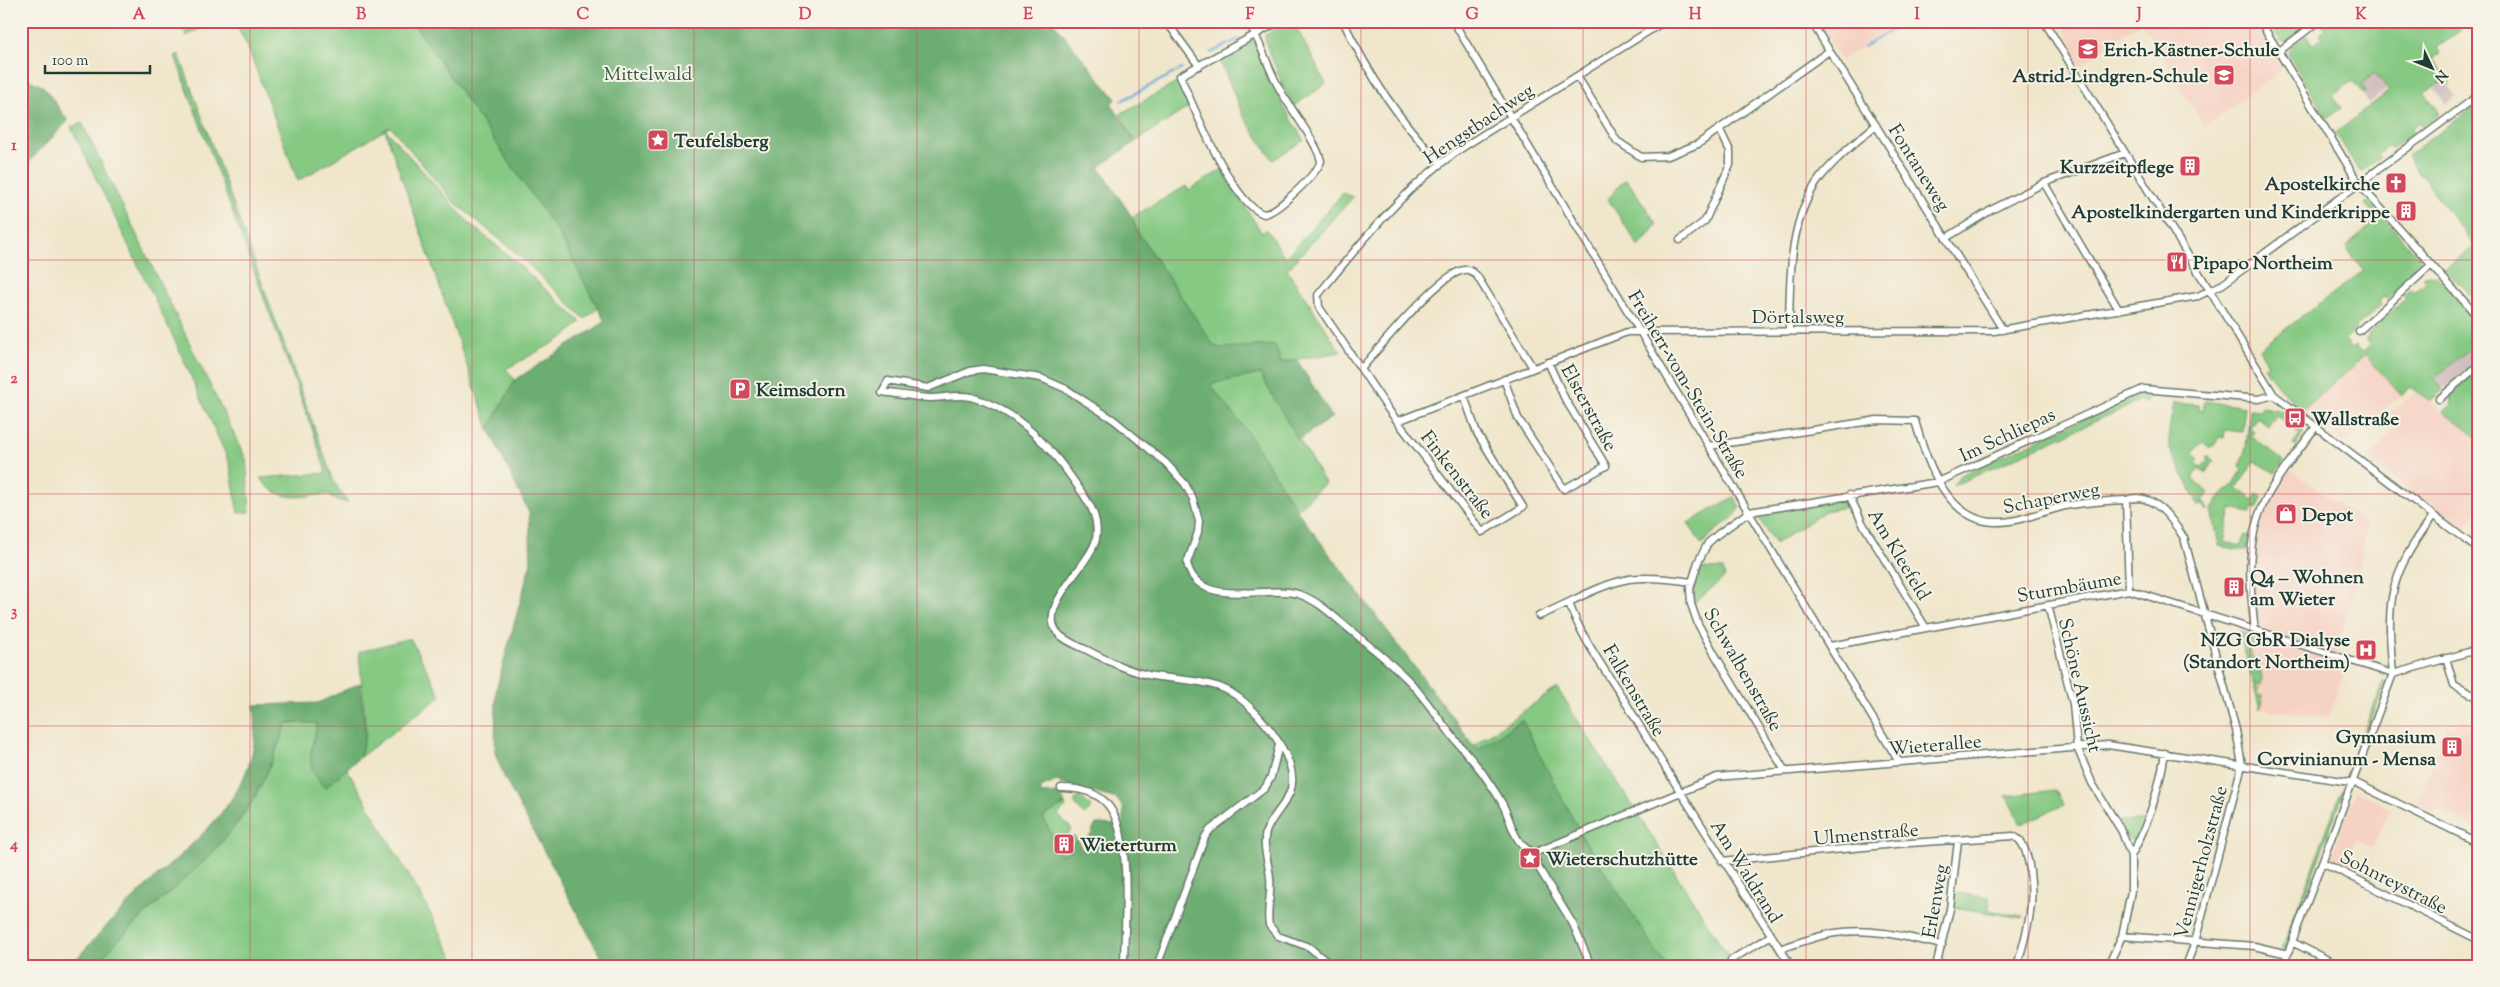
<svg xmlns="http://www.w3.org/2000/svg" width="2500" height="987" viewBox="0 0 2500 987" font-family="'Sorts Mill Goudy',serif">
  <style>
    .built { fill: #f6d2c3 }
    .industrial { fill: #d1bfbd }
    .green { fill: #86c983; stroke: #52835c }
    .forest { fill: #6cad71; stroke: #467552; fill-rule: evenodd }
    .lines { fill: none; stroke-linecap: round; stroke-linejoin: round }
    .stream { stroke: #62a8d8; stroke-width: 2 }
    .street-casing { stroke: #687869; stroke-width: 9 }
    .street { stroke: #fff; stroke-width: 6 }
    .grid { fill: none; stroke: #d1495b; stroke-width: 1; stroke-opacity: 0.55 }
    .labels { text-anchor: middle; stroke-width: 4; stroke-linejoin: round; paint-order: stroke }
    .poi-label { font-size: 19px; font-weight: bold; fill: #1f3d34; stroke: #f7f3e8; text-anchor: start }
    .park-label { font-size: 19px; fill: #345944; stroke: #f7f3e8 }
    .street-label { font-size: 19px; fill: #1f3d34; stroke: #f7f3e8 }
    .neatline { fill: none; stroke: #d1495b; stroke-width: 2 }
    .grid-label { font-size: 16px; text-anchor: middle; font-weight: bold; fill: #d1495b }
  </style>
  <rect width="100%" height="100%" fill="#f7f3e8"/>
  <filter id="ink" filterUnits="userSpaceOnUse"><feTurbulence type="fractalNoise" baseFrequency=".02" numOctaves="2"/><feDisplacementMap in="SourceGraphic" scale="10" xChannelSelector="R" yChannelSelector="G"/><feConvolveMatrix kernelMatrix="1 2 1 2 8 2 1 2 1" color-interpolation-filters="sRGB"/></filter>
  <filter id="wash" filterUnits="userSpaceOnUse"><feTurbulence type="fractalNoise" baseFrequency=".0096" numOctaves="4" result="noise"/><feDisplacementMap in="SourceGraphic" scale="20" xChannelSelector="R" yChannelSelector="G"/><feGaussianBlur stdDeviation="1.12" result="paint"/><feColorMatrix in="noise" values="0 0 0 0 0 0 0 0 0 0 0 0 0 0 0 0 0 1.4 0 .05"/><feComposite in="paint" operator="in"/></filter>
  <g filter="url(#wash)">
    <rect width="100%" height="100%" fill="#f0e6cb"/>
    <path class="built" d="M1817,21H1904L1841,60Z
      M2060,21H2253L2282,69L2205,127L2141,22L2080,66L2075,58L2072,42Z
      M2365,355L2402,395L2345,442L2303,410Z
      M2416,392L2479,439V508L2463,531L2369,460L2400,419L2390,413Z
      M2291,470L2367,525L2354,593L2337,649L2347,666L2329,717L2260,709L2239,631L2260,625L2253,582L2256,539L2269,501L2278,486Z
      M2460,717L2479,727V830L2436,808L2434,812L2416,803L2448,725L2454,728Z
      M2356,791L2390,808L2372,848L2356,840L2343,866L2330,860Z"/>
    <path class="industrial" d="M2375,73L2387,89L2369,103L2362,94L2366,91L2361,84Z
      M2444,81L2456,97L2446,104L2434,88Z
      M2479,341V361L2443,390L2434,378Z"/>
    <path class="green" d="M179,21H211L187,36Z
      M228,21H412L559,234L598,308L585,319L513,250L454,202L391,127L385,129L470,224L508,255L581,322L564,337L506,369L515,380L489,429L385,130L298,181L247,45L236,25Z
      M1293,21L1326,84L1294,106L1286,92L1266,44L1265,35Z
      M2300,21H2303L2301,23L2304,28L2286,42L2281,41L2274,31L2286,22L2290,28Z
      M2325,21H2462L2457,25L2461,30L2437,48L2440,53L2432,58L2450,84L2448,85L2444,81L2424,92L2440,113L2422,127L2419,123L2411,129L2413,133L2392,149L2389,145L2378,154L2380,158L2362,171L2357,168L2336,133L2389,91L2375,73L2361,84L2366,91L2363,94L2354,82H2351L2332,95L2341,108L2327,118L2288,54L2292,46L2307,35L2313,45L2323,38L2319,33L2325,29L2321,24Z
      M1253,41L1256,42L1280,96L1278,98L1304,140L1273,160L1244,117L1219,59Z
      M179,54L334,482L348,503L331,498L330,494C301,496 280,504 260,478L326,473L313,431L175,56Z
      M1178,82L1189,107L1135,142L1120,114Z
      M2479,103V304L2444,269L2475,247L2407,156Z
      M82,123L246,459L250,512L238,513L230,464L176,343L71,127Z
      M1221,170L1262,233L1266,229L1285,258L1343,193L1353,197L1287,270L1341,352L1281,362L1275,345L1221,348L1214,346L1137,231L1132,217L1186,186L1189,190Z
      M1627,180L1657,224L1639,247L1608,199L1623,181Z
      M2369,201L2422,261L2420,270L2387,299L2385,296L2379,301L2381,305L2344,339L2352,348L2356,345L2363,352L2370,345L2365,340L2369,337L2368,334L2406,299L2403,295L2410,288L2414,292L2426,282L2422,277L2428,275L2436,276L2479,323V341L2434,378L2443,390L2430,401L2411,387L2402,395L2365,355L2303,410C2287,398 2275,384 2264,367L2268,364L2259,349L2363,271L2346,247L2378,219L2365,204Z
      M2479,370V439L2443,412L2452,405L2450,394Z
      M1260,374L1325,483L1297,510L1248,433L1209,384Z
      M2144,392L2147,396L2146,403L2140,401L1953,486L1959,476Z
      M2205,401L2245,407L2242,432L2225,430L2224,438L2219,437L2214,446L2212,445L2210,448L2203,442L2192,453L2199,459L2196,463L2202,468L2208,461L2206,459L2208,456L2214,461L2205,473L2199,469L2192,477L2209,493L2202,502L2207,504L2208,512L2202,503L2199,506L2169,447V431L2174,403L2199,405L2198,409L2203,410Z
      M2261,407C2276,408 2303,416 2303,435L2295,446L2293,444L2300,434L2276,416L2268,426L2257,417L2250,427L2254,431L2251,436L2284,461L2275,473L2255,461L2237,488L2249,496L2248,498L2252,501L2257,494L2262,497L2257,509L2253,508L2251,513L2231,509L2224,542L2242,546L2245,535L2249,536L2246,551L2219,546L2212,509L2220,496L2232,487L2243,469L2240,466L2246,447L2250,409L2258,410Z
      M1734,497L1740,507C1738,519 1710,531 1702,545L1688,523Z
      M1837,501L1843,503L1846,507L1825,511L1775,544L1758,517L1760,514Z
      M1701,568L1723,569L1725,577L1694,603L1695,587Z
      M2239,631L2253,636V647L2250,648L2254,663L2258,662L2262,678L2261,685L2256,684L2259,690L2258,695L2263,696L2260,709Z
      M410,638L441,696L360,757L366,733L359,652Z
      M2384,680L2385,684L2353,768L2350,766Z
      M1557,688L1731,960L1725,966H1666L1581,835L1521,720L1477,750L1474,745Z
      M287,723H317L310,764L325,787L346,767L426,905L458,966H94C108,951 122,936 137,922C176,885 219,852 249,807C265,781 276,751 287,723Z
      M2343,787L2345,790L2296,918L2295,928L2288,948H2282Z
      M2055,790L2064,805L2021,824L2006,796Z
      M1080,796L1092,808L1084,815L1075,804V800Z
      M1065,804L1066,807L1058,815L1072,829L1067,835L1071,839L1074,836L1078,840L1072,845L1070,852L1063,855L1060,854L1043,816Z
      M2119,821H2145L2137,838L2131,840L2127,837Z
      M1956,893L1989,898V910L2023,916L2022,918L1953,907Z"/>
    <path class="forest" d="M412,21H1052L1116,99L1111,103L1135,142L1099,167L1132,217L1137,231L1214,346L1221,348L1275,345L1281,362L1297,360L1332,417L1298,440L1260,374L1210,384L1248,433L1298,512L1477,750L1522,720L1581,835L1666,966H585L601,957L505,779L495,753L496,690L531,562L529,513L489,429L515,380L605,322L559,234ZM1057,781L1062,784L1117,799L1124,809L1122,826L1118,828L1117,825L1096,824L1092,831L1093,832L1085,842L1086,850H1082L1078,840L1072,845L1070,852L1060,854L1043,817L1065,804L1059,793L1041,794L1040,788Z
      M21,76L44,87L68,121L21,170Z
      M360,683L365,734L360,757L325,788C302,763 312,753 317,723H287L266,775L249,806L227,836L208,858L135,923L94,966H70C94,939 118,913 144,888C199,837 266,790 254,705L318,703Z"/>
    <g class="lines">
      <path class="stream" d="M1268,23L1271,21
        M1864,47L1906,21
        M1211,53L1239,39
        M1121,101L1182,69"/>
    </g>
  </g>
  <g filter="url(#ink)">
    <g class="lines">
      <g class="street-casing">
        <path id="street" d="M1166,21L1199,66
          M1248,21C1261,43 1267,66 1279,88C1289,107 1317,142 1321,161C1317,174 1276,213 1264,214C1233,206 1193,105 1180,76L1280,21
          M1343,21C1370,77 1398,119 1441,164
          M1453,21L1899,762
          M1811,21L2003,330
          M2044,21L2274,395L2479,550
          M2260,21L2359,184L2479,318
          M2475,21L2479,26
          M2278,52L2319,21
          M1577,76L1617,141L1641,157L1668,156L1698,144L1829,51
          M2044,183L2119,310
          M1946,238L1993,209L2044,183L2125,153
          M1680,240L1705,221L1730,165V151L1720,130
          M1789,331C1790,280 1788,220 1820,178C1836,158 1856,142 1876,125
          M2359,331L2431,265
          M1361,369C1379,348 1440,273 1464,270C1470,269 1473,272 1477,276L1533,368
          M1504,379L1518,418L1564,489L1606,466L1565,399L1548,362
          M1464,396L1477,433L1523,507L1482,532L1388,409L1319,307L1318,295C1362,241 1409,182 1468,144L1665,21
          M2439,399L2479,365
          M1398,421L1627,332L1994,331L2198,296L2223,284L2479,95
          M1709,446L1877,420L1915,421C1926,459 1946,521 1995,522C2018,523 2043,511 2065,506C2085,502 2106,501 2126,500L2129,590
          M1849,495L1863,524L1926,628
          M2126,500C2153,490 2172,519 2184,538L2236,730L2242,765L2195,942L2186,966
          M1569,603C1582,640 1609,675 1629,708C1681,795 1736,880 1791,966
          M2048,605L2073,704L2077,747L2092,783L2122,832L2131,856V891L2122,936L2108,966
          M1539,616C1568,604 1598,585 1629,579C1649,576 1672,579 1692,582
          M2255,630C2249,583 2244,534 2270,491C2283,469 2300,448 2315,428
          M1830,646L2129,590L2393,674
          M2446,658L2454,685L2479,698
          M2393,674L2479,649
          M1785,771L1714,653L1698,624L1691,604L1690,589L1698,562L1708,543L1718,534L1749,512L1938,482L2143,389L2259,399L2274,395
          M1061,788C1077,788 1096,791 1107,804C1134,834 1124,925 1124,966
          M1534,853L1717,777L2108,745L2356,783L2479,843
          M1534,853L1538,867L1573,924L1591,966
          M2131,856C2149,823 2159,790 2165,753
          M1722,861L1895,844L2013,836C2032,842 2033,895 2030,912C2028,930 2022,949 2017,966
          M2322,862L2479,940
          M2122,936L2254,946L2288,954
          M2292,942L2340,966
          M1780,949C1798,943 1816,936 1835,933C1871,927 1907,937 1942,945
          M1731,960L1770,936
          M1157,966L1205,837L1210,830L1265,788L1271,777L1279,745
          M1332,966L1309,947L1278,936L1269,925C1266,910 1272,894 1270,878C1269,863 1262,847 1266,832C1271,817 1284,807 1290,792C1302,762 1261,714 1238,697C1214,678 1176,681 1148,675C1126,670 1106,660 1085,649C1076,645 1063,640 1057,632C1037,606 1091,564 1096,539C1100,515 1087,500 1074,481C1049,445 1016,409 971,397C957,394 943,398 929,398C913,397 898,394 882,392L888,381L928,388L970,371L983,369L1041,378L1066,389L1114,420L1166,463L1185,484L1193,499L1199,521L1198,532L1187,563C1198,611 1267,584 1298,594C1319,600 1337,620 1354,633C1373,649 1394,665 1411,683C1426,700 1439,719 1453,737C1463,750 1475,762 1484,775C1491,786 1499,796 1504,807C1513,826 1513,843 1534,853
          M1413,966H1428
          M1936,966L1950,909L1958,841
          M2283,966L2393,674C2386,600 2388,577 2433,516"/>
      </g>
      <use href="#street" class="street"/>
    </g>
  </g>
  <path class="grid" d="M250,21V966M472,21V966M694,21V966M917,21V966M1139,21V966M1361,21V966M1583,21V966M1806,21V966M2028,21V966M2250,21V966M21,260H2479M21,494H2479M21,726H2479"/>
  <defs>
    <g id="school-square" transform="scale(1.125)"><rect x="-9" y="-9" width="18" height="18" rx="4" fill="#d1495b" stroke="#f7f3e8"/><path d="M0-5L7-2L0 1L-7-2ZM-4 1L0 2.5L4 1V4Q0 6-4 4Z" fill="#fff"/></g>
    <g id="sight-square" transform="scale(1.125)"><rect x="-9" y="-9" width="18" height="18" rx="4" fill="#d1495b" stroke="#f7f3e8"/><path d="M0-6L1.8-2.2L6-1.7L2.9 1.2L3.7 5.4L0 3.3L-3.7 5.4L-2.9 1.2L-6-1.7L-1.8-2.2Z" fill="#fff"/></g>
    <g id="building-square" transform="scale(1.125)"><rect x="-9" y="-9" width="18" height="18" rx="4" fill="#d1495b" stroke="#f7f3e8"/><path d="M-4-6H4V6H1V3H-1V6H-4ZM-2.5-4.3h1.7v1.8h-1.7ZM.8-4.3h1.7v1.8H.8ZM-2.5-1h1.7V.8h-1.7ZM.8-1h1.7V.8H.8Z" fill="#fff"/></g>
    <g id="church-square" transform="scale(1.125)"><rect x="-9" y="-9" width="18" height="18" rx="4" fill="#d1495b" stroke="#f7f3e8"/><path d="M-1.2-6h2.4v3.5h3.3v2.4h-3.3V6h-2.4V-.1h-3.3v-2.4h3.3Z" fill="#fff"/></g>
    <g id="restaurant-square" transform="scale(1.125)"><rect x="-9" y="-9" width="18" height="18" rx="4" fill="#d1495b" stroke="#f7f3e8"/><path d="M-5-6h1v4h1v-4h1v4h1v-4h1v5L-1.5 .5V6h-2V.5L-5-1ZM5-6V6H3V1.5H1.5Q1.5-4 5-6Z" fill="#fff"/></g>
    <g id="parking-square" transform="scale(1.125)"><rect x="-9" y="-9" width="18" height="18" rx="4" fill="#d1495b" stroke="#f7f3e8"/><path d="M-3.5-5.5H1a3.5 3.5 0 0 1 0 7H-1V5.5H-3.5ZM-1-3.4V-.6H.8a1.4 1.4 0 0 0 0-2.8Z" fill="#fff"/></g>
    <g id="bus-square" transform="scale(1.125)"><rect x="-9" y="-9" width="18" height="18" rx="4" fill="#d1495b" stroke="#f7f3e8"/><path d="M-5-6H5V4H4V6H2V4H-2V6H-4V4H-5ZM-3.5-4V0h7V-4ZM-3.5 1.2v1.5H-2V1.2ZM2 1.2v1.5H3.5V1.2Z" fill="#fff"/></g>
    <g id="shop-square" transform="scale(1.125)"><rect x="-9" y="-9" width="18" height="18" rx="4" fill="#d1495b" stroke="#f7f3e8"/><path d="M-5-2.5h2.3a2.7 3.5 0 0 1 5.4 0H5L5.5 6h-11ZM-1.5-2.5h3a1.5 2.3 0 0 0-3 0Z" fill="#fff"/></g>
    <g id="hospital-square" transform="scale(1.125)"><rect x="-9" y="-9" width="18" height="18" rx="4" fill="#d1495b" stroke="#f7f3e8"/><path d="M-5-5h3v3.5h4V-5h3V5h-3V1.5h-4V5h-3Z" fill="#fff"/></g>
  </defs>
  <g fill-rule="evenodd">
    <use href="#school-square" x="2088" y="49"/>
    <use href="#school-square" x="2224" y="75"/>
    <use href="#sight-square" x="658" y="140"/>
    <use href="#building-square" x="2190" y="166"/>
    <use href="#church-square" x="2396" y="183"/>
    <use href="#building-square" x="2406" y="211"/>
    <use href="#restaurant-square" x="2177" y="262"/>
    <use href="#parking-square" x="740" y="389"/>
    <use href="#bus-square" x="2295" y="418"/>
    <use href="#shop-square" x="2286" y="514"/>
    <use href="#building-square" x="2234" y="587"/>
    <use href="#hospital-square" x="2366" y="650"/>
    <use href="#building-square" x="2452" y="747"/>
    <use href="#building-square" x="1064" y="844"/>
    <use href="#sight-square" x="1530" y="858"/>
  </g>
  <g class="labels">
    <g class="poi-label">
      <text x="2104" y="56">Erich-Kästner-Schule</text>
      <text x="2208" y="82" text-anchor="end">Astrid-Lindgren-Schule</text>
      <text x="674" y="147">Teufelsberg</text>
      <text x="2174" y="173" text-anchor="end">Kurzzeitpflege</text>
      <text x="2380" y="190" text-anchor="end">Apostelkirche</text>
      <text x="2390" y="218" text-anchor="end">Apostelkindergarten und Kinderkrippe</text>
      <text x="2193" y="269">Pipapo Northeim</text>
      <text x="756" y="396">Keimsdorn</text>
      <text x="2311" y="425">Wallstraße</text>
      <text x="2302" y="521">Depot</text>
      <text x="2250" y="583">Q4 – Wohnen<tspan x="2250" dy="22">am Wieter</tspan></text>
      <text x="2350" y="646" text-anchor="end">NZG GbR Dialyse<tspan x="2350" dy="22">(Standort Northeim)</tspan></text>
      <text x="2436" y="743" text-anchor="end">Gymnasium<tspan x="2436" dy="22">Corvinianum - Mensa</tspan></text>
      <text x="1080" y="851">Wieterturm</text>
      <text x="1546" y="865">Wieterschutzhütte</text>
    </g>
    <g class="park-label">
      <text x="648" y="80">Mittelwald</text>
    </g>
    <g class="street-label">
      <text transform="translate(1478 123) rotate(-34)" y="7">Hengstbachweg</text>
      <text transform="translate(1920 167) rotate(58)" y="7">Fontaneweg</text>
      <text x="1798" y="323">Dörtalsweg</text>
      <text transform="translate(1689 384) rotate(59)" y="7">Freiherr-vom-Stein-Straße</text>
      <text transform="translate(1590 407) rotate(61)" y="7">Elsterstraße</text>
      <text transform="translate(2007 434) rotate(-25)" y="7">Im Schliepas</text>
      <text transform="translate(1458 474) rotate(52)" y="7">Finkenstraße</text>
      <text transform="translate(2051 497) rotate(-11)" y="7">Schaperweg</text>
      <text transform="translate(1900 554) rotate(59)" y="7">Am Kleefeld</text>
      <text transform="translate(2069 586) rotate(-10)" y="7">Sturmbäume</text>
      <text transform="translate(1744 669) rotate(60)" y="7">Schwalbenstraße</text>
      <text transform="translate(2081 685) rotate(77)" y="7">Schöne Aussicht</text>
      <text transform="translate(1635 690) rotate(59)" y="7">Falkenstraße</text>
      <text transform="translate(1935 744) rotate(-5)" y="7">Wieterallee</text>
      <text transform="translate(1866 833) rotate(-5)" y="7">Ulmenstraße</text>
      <text transform="translate(2200 862) rotate(-75)" y="7">Vennigerholzstraße</text>
      <text transform="translate(1747 871) rotate(58)" y="7">Am Waldrand</text>
      <text transform="translate(2394 881) rotate(27)" y="7">Sohnreystraße</text>
      <text transform="translate(1934 901) rotate(-80)" y="7">Erlenweg</text>
    </g>
  </g>
  <rect width="2500" height="987" fill="none" stroke="#f7f3e8" stroke-width="55"/>
  <g transform="translate(2432 68) rotate(133)" stroke="#f7f3e8" stroke-width="4" paint-order="stroke">
  <path d="M0-4L9 19L0 12L-9 19Z" fill="#1f3d34"/>
  <text y="-8" font-size="14" font-weight="bold" text-anchor="middle" fill="#1f3d34">N</text>
  </g>
  <path d="M45 65v8h105v-8" fill="none" stroke="#1f3d34" stroke-width="2.5"/>
  <text x="52" y="65" font-size="15" fill="#1f3d34" stroke="#f7f3e8" stroke-width="4" paint-order="stroke">100 m</text>
  <rect x="28" y="28" width="2444" height="932" class="neatline"/>
  <g class="grid-label">
    <text x="139" y="19">A</text>
    <text x="361" y="19">B</text>
    <text x="583" y="19">C</text>
    <text x="805" y="19">D</text>
    <text x="1028" y="19">E</text>
    <text x="1250" y="19">F</text>
    <text x="1472" y="19">G</text>
    <text x="1695" y="19">H</text>
    <text x="1917" y="19">I</text>
    <text x="2139" y="19">J</text>
    <text x="2361" y="19">K</text>
    <text x="14" y="150">1</text>
    <text x="14" y="383">2</text>
    <text x="14" y="616">3</text>
    <text x="14" y="849">4</text>
  </g>
</svg>
